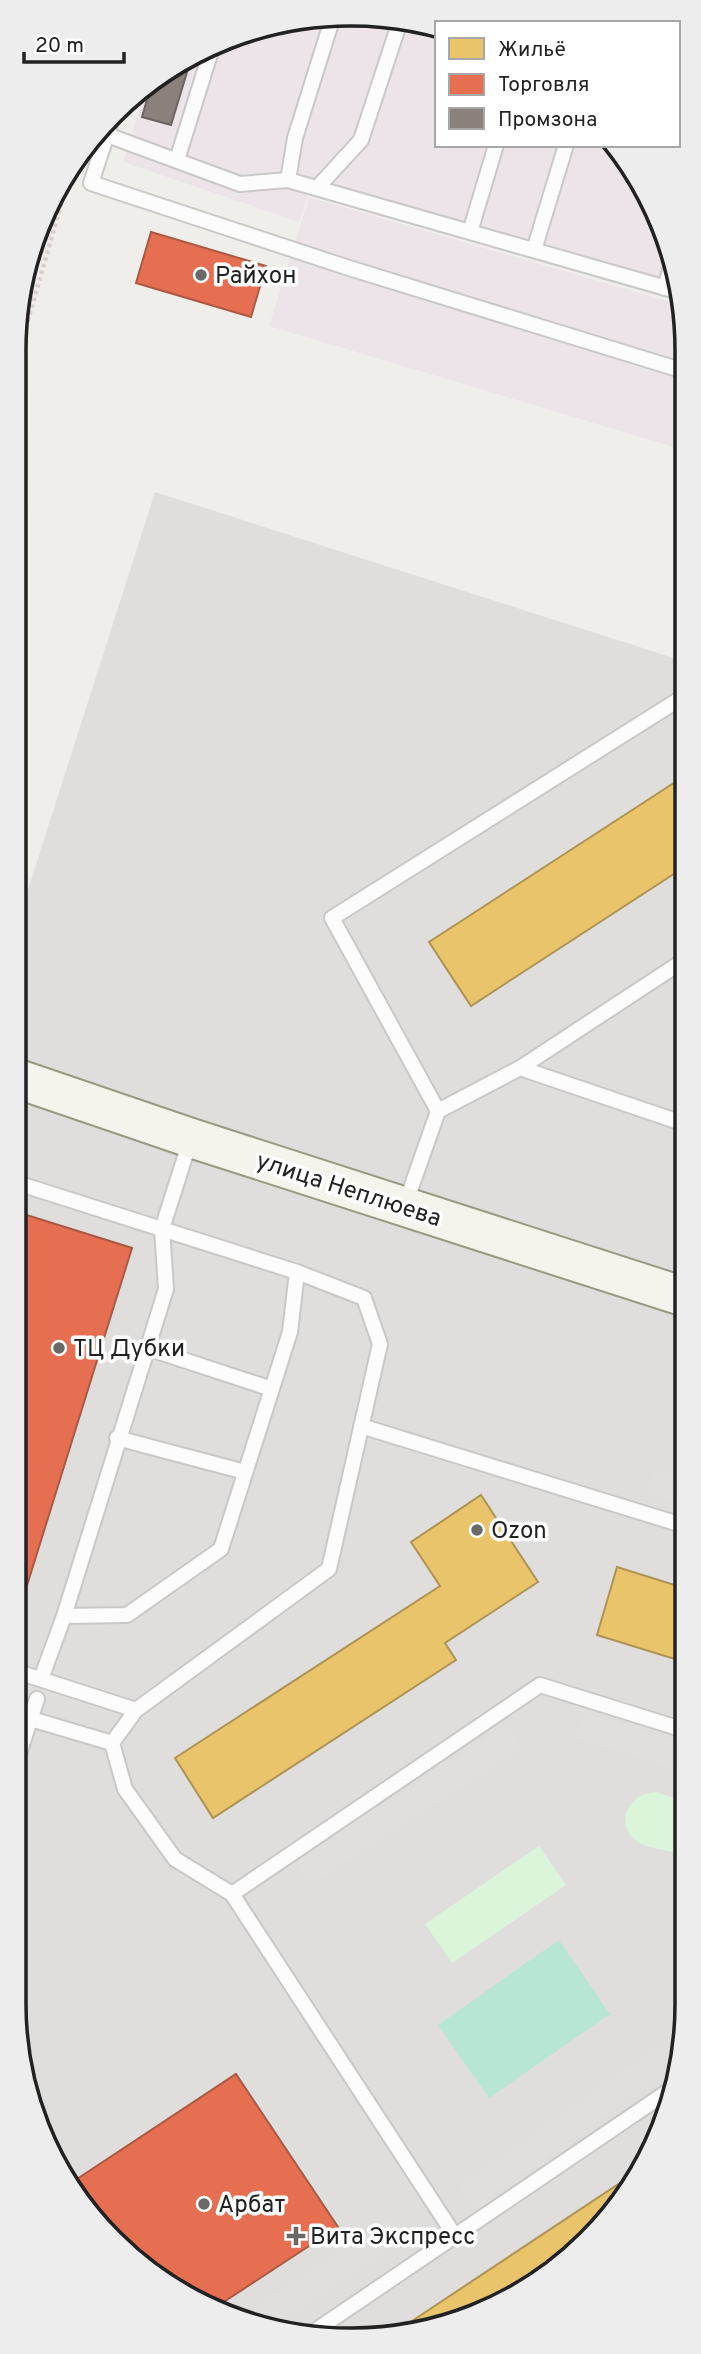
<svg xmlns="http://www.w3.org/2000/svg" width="701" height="2354" viewBox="0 0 701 2354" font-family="Overpass,sans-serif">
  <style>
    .residential { fill: #dfdedc }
    .industrial { fill: #ede4e9 }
    .park { fill: #daf5da }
    .pitch { fill: #b7e6d2 }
    .parking { fill: #e0dfde }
    .homes { fill: #e9c46a; stroke: #ad9354; stroke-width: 2 }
    .shops { fill: #e76f51; stroke: #ac5843; stroke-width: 2 }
    .industry { fill: #8a817c; stroke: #6b6461; stroke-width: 2 }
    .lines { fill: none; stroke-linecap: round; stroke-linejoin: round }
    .lane-casing { stroke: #c9c8c7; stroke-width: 18 }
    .secondary-casing { stroke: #999a82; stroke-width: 42 }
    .path { stroke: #dccecd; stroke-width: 4.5; stroke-dasharray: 3.5 3.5; stroke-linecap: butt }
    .lane { stroke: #fdfcfc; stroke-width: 14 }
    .secondary { stroke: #f4f4ed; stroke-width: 38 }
    .poi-dot { fill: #6a6968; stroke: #fff; stroke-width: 2.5 }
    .labels { text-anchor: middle; stroke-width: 7; stroke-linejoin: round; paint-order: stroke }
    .poi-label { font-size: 24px; fill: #222; stroke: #fff; text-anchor: start }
    .street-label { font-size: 24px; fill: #222; stroke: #fff }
    .rim { fill: none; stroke: #222; stroke-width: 3.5 }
  </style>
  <rect width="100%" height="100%" fill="#f0eeeb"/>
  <path class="residential" d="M155,492L683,661L680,2070L630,2190L437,2329L307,2337L201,2305L98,2226L39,2132L14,2003L18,921Z"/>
  <path class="industrial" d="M285,20L417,21L437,28V145H614L661,221L683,303L308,195L299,222L123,162L146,88L164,70Z
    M309,197L684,306V450L269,326Z"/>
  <path class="park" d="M655,1792L681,1800V1854C667,1850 644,1849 633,1838C614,1819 632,1793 655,1792Z
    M539,1846L566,1885L452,1963L425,1924Z"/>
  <path class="pitch" d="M559,1940L610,2014L489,2098L438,2025Z"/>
  <path class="parking" d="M654,1469L682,1478V1505L647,1494Z
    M584,1712L681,1743V1771L576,1738Z
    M508,1725L523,1748L310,1885L296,1863Z
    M681,2030L680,2063L473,2208L458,2186Z
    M390,2217L404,2239L272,2327L239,2317Z"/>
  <path class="homes" d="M683,777V868L471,1006L429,942Z
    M481,1495L538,1582L445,1643L456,1660L213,1818L175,1758L440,1586L411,1542Z
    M617,1567L681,1587V1661L597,1635Z
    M638,2171L631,2190L538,2283L437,2329L397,2331Z"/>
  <path class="shops" d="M151,232L266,266L251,317L136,283Z
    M17,1212L132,1248L15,1624Z
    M236,2074L338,2227L213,2309L201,2305L98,2226L71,2183Z"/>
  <path class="industry" d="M191,59L171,125L142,117L152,82L164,70Z"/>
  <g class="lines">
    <g class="lane-casing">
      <path id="lane" d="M110,125L91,183L349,268L684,371
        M107,135L240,184L288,180L680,292
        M177,160L211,51
        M288,180L295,138L332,20
        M317,188L361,140L400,21
        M470,232L496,145
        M534,250L566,145
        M665,288L672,263
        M520,1068L682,1123
        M438,1111L332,918L683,697
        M17,1183L297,1272L364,1298L380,1344L329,1569L136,1710L112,1743L125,1789L175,1859L232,1894L540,1685L681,1729
        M405,1205L438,1111L520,1068L683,961
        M147,1348L272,1389
        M361,1426L682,1525
        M117,1438L245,1472
        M64,1616L127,1615L221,1549L290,1332L297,1272
        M15,1671L136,1710
        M41,1679L64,1616L166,1289L162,1229L190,1141
        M31,1719L112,1743
        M15,1766L37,1699
        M232,1894L455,2236
        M306,2337L673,2088"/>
    </g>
    <g class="secondary-casing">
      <path id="secondary" d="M18,1079L191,1138L682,1296"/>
    </g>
    <path class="path" d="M20,348L67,184"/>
    <use href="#lane" class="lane"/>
    <use href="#secondary" class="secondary"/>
  </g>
  <g class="poi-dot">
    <circle cx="201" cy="275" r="7"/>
    <circle cx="59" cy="1348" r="7"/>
    <circle cx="477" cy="1530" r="7"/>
    <circle cx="204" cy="2204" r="7"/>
    <path d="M292.5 2225.5h7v7h7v7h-7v7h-7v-7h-7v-7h7z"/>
  </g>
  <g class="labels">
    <g class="poi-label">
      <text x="215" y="283">Райхон</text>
      <text x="73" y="1356">ТЦ Дубки</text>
      <text x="491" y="1538">Ozon</text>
      <text x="218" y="2212">Арбат</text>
      <text x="310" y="2244">Вита Экспресс</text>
    </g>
    <g class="street-label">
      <text transform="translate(349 1189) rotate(18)" y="8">улица Неплюева</text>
    </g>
  </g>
  <path d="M0 0H701V2354H0ZM350 26H351A324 324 0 0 1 675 350V2004A324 324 0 0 1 351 2328H350A324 324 0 0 1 26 2004V350A324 324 0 0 1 350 26Z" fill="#ededed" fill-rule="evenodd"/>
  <path class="rim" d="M350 26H351A324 324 0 0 1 675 350V2004A324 324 0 0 1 351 2328H350A324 324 0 0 1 26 2004V350A324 324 0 0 1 350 26Z"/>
  <rect x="435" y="21" width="245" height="126" fill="#ffffff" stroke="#a7a7a7" stroke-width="2"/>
  <rect x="449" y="38" width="35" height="21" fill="#e9c46a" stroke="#a7a7a7" stroke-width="2"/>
  <text x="498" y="56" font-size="21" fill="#222222">Жильё</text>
  <rect x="449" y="74" width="35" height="21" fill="#e76f51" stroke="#a7a7a7" stroke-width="2"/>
  <text x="498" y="91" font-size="21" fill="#222222">Торговля</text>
  <rect x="449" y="108" width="35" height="21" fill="#8a817c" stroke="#a7a7a7" stroke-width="2"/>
  <text x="498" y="126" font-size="21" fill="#222222">Промзона</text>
  <path d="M24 52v10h100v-10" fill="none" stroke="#222222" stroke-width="3.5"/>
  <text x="35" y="52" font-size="21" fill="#222222" stroke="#ffffff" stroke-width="5" paint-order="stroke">20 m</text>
</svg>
